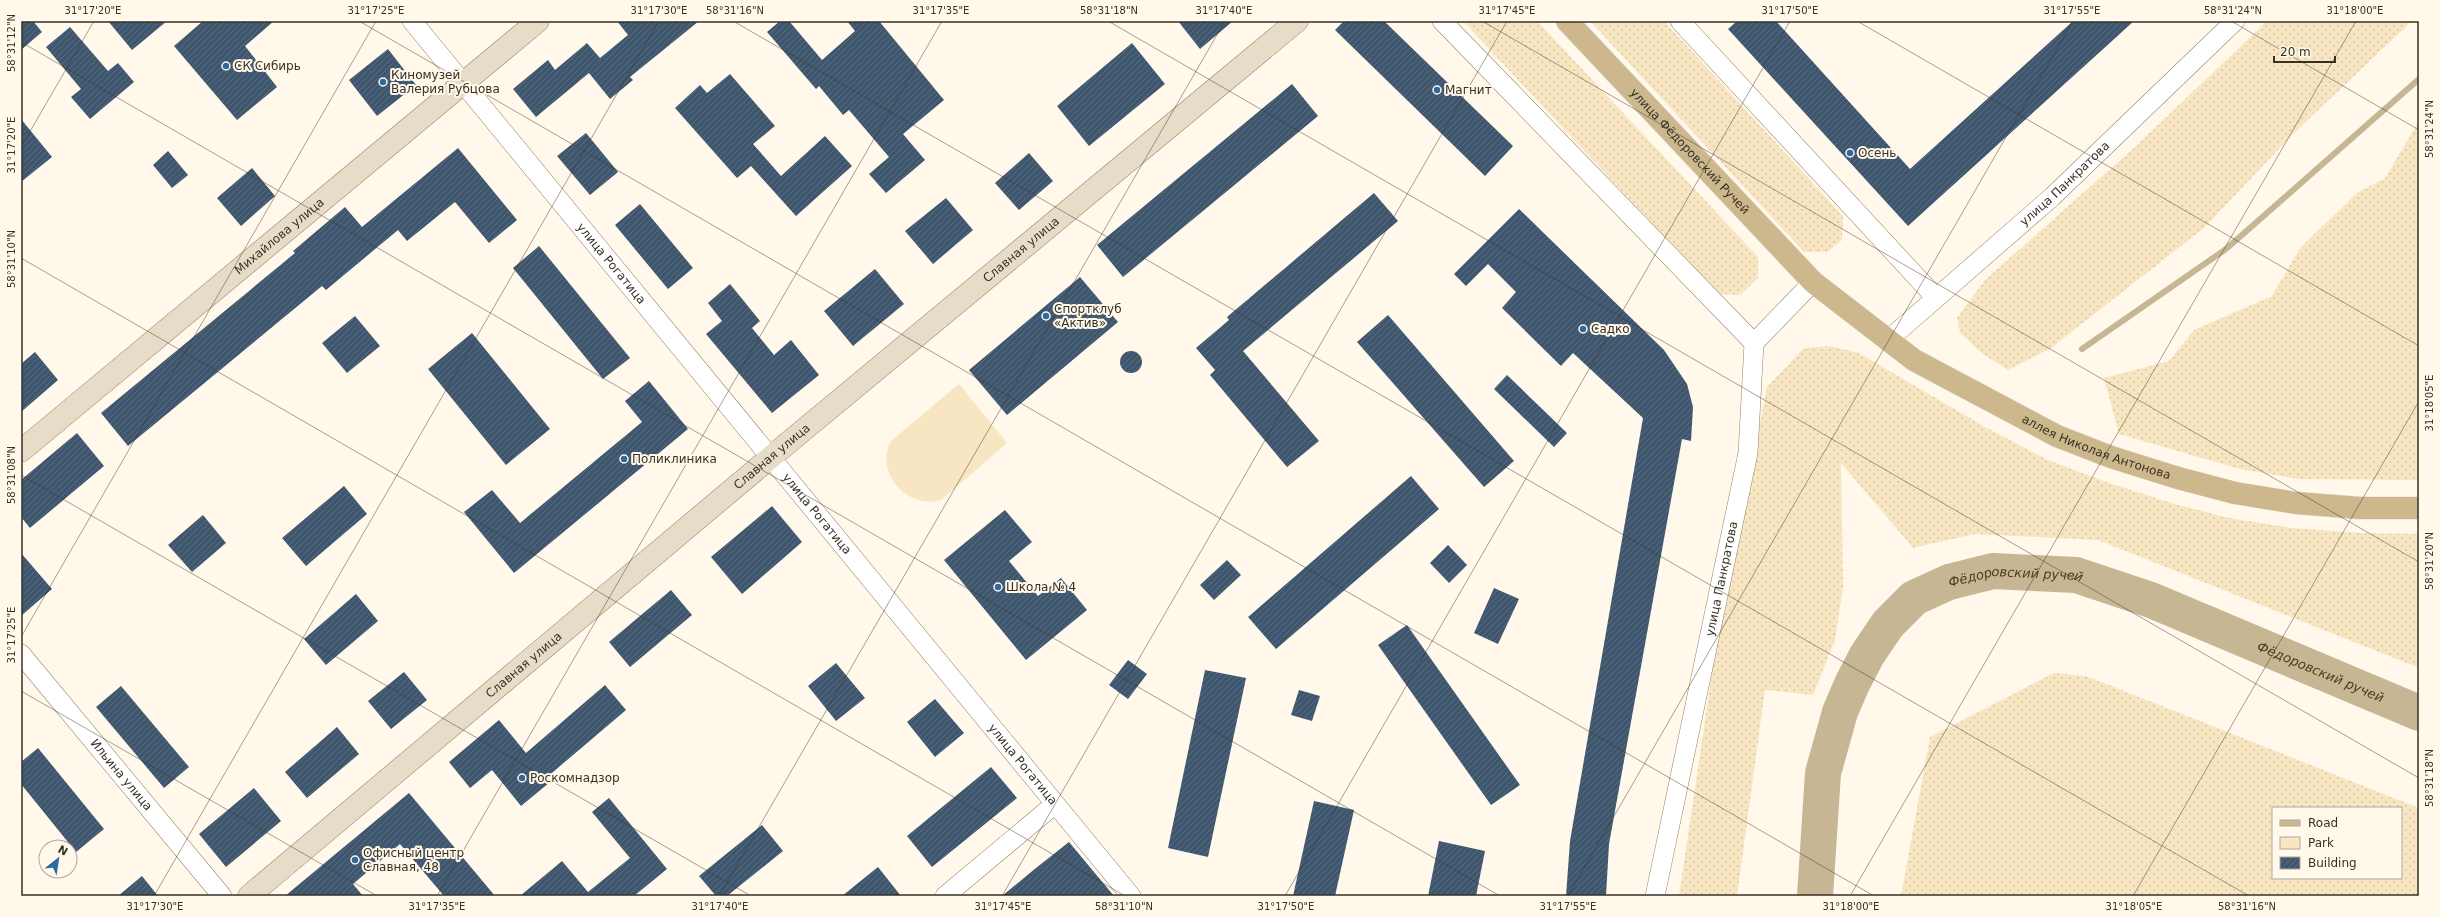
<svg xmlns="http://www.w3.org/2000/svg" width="2440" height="917" viewBox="0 0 2440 917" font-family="'DejaVu Sans',sans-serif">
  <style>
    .green { fill: url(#green-dots); fill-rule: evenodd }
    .pitch { fill: #f8e6c3 }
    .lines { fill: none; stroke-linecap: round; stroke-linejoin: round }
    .stream { stroke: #c7b694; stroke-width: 6 }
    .river { stroke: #c7b694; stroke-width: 36 }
    .building { fill: url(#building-hatch) }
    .street-casing { stroke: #928365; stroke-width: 20 }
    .secondary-casing { stroke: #928365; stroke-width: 23 }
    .primary-casing { stroke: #dbdad8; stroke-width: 23 }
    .street { stroke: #fff; stroke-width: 19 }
    .secondary { stroke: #e6dcc7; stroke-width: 22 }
    .primary { stroke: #cdb88e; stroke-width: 22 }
    .ticks { fill: none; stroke: #373124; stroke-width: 1; stroke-opacity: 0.45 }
    .poi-dot { fill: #2e6aa2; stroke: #fff8eb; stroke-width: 1.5 }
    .labels { text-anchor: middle; stroke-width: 4; stroke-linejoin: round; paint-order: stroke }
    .poi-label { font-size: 12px; fill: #373124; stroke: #fff8eb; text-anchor: start }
    .street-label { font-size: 12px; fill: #373124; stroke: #fff8eb }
    .water-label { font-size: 13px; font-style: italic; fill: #4f3c11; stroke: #fff8eb }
    .neatline { fill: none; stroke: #373124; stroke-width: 1.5 }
    .ticks-label { font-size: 10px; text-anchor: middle; fill: #373124 }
  </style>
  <defs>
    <pattern id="green-dots" width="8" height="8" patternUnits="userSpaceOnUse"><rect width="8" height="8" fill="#f8e6c3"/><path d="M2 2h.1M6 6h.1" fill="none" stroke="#d5c6a7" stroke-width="1.8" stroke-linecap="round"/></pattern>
    <pattern id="building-hatch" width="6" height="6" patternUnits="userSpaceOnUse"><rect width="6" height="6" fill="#3e576f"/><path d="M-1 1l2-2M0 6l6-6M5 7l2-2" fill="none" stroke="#596c7f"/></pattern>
  </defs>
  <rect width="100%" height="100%" fill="#fff8eb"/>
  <path class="green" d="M1463,21H1537L1758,257V278L1740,295L1718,294Z
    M1590,21H1664L1843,216L1842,240L1827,252H1804Z
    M2267,21H2412L2293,134L2204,228L2051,348L2008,370L1983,354L1960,333L1957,318L1985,280L2136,146Z
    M2419,121V480L2299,479L2240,469L2119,434L2104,378L2169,361L2194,330L2272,296L2300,248L2357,193L2385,178Z
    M1830,346L1859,353L1985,427L2046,459L2103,481L2171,503L2229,518L2293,528L2359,533L2419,534V668L2098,540L1975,534L1913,548L1841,463L1843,588L1835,640L1813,695L1765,690L1737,896H1679L1720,620L1767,387L1804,348Z
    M2054,673L2086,676L2419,808V896H1901L1930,737ZM2273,808H2401V878H2273Z"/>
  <path class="pitch" d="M959,384L1007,443L941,500C908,510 874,473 891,441Z"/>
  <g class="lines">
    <path class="stream" d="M2082,349L2226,249L2419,79"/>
    <path class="river" id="s1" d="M1815,896L1823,773L1840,712L1852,684L1867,655L1888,624L1914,598L1949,582L1993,571L2076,575L2151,600L2419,713"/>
  </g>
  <path class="building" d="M21,21H33L42,32L21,50Z
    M108,21H167L132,50Z
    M203,21H274L245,46L277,87L237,120L174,46Z
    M617,21H699L630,77L633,80L610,99L589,73L536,117L513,89L548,60L555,70L587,43L600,58L628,35Z
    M780,21H789L822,60L855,31L847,21H879L944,100L903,134L925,160L886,193L869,174L889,157L849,110L843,115L819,86L816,89L767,32Z
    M1178,21H1233L1200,49Z
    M1344,21H1384L1513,146L1485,176L1335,30Z
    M1737,21H1776L1910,169L2073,21H2134L1908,226L1728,29Z
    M70,27L108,71L118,63L134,82L90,119L71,97L81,89L46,47Z
    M1132,43L1165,84L1089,146L1057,106Z
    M388,49L416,85L377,116L349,80Z
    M730,74L775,126L753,144L781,176L825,136L852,166L796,216L751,166L737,178L675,108L700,85L707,93Z
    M1292,84L1318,116L1123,277L1097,245Z
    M21,119L52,157L21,182Z
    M586,133L618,172L590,195L557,156Z
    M458,148L517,220L489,243L455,202L407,241L398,230L326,290L322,286L128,446L101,413L295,253L293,251L345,207L362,227Z
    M168,151L188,175L172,188L153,165Z
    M1029,153L1053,181L1019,210L995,183Z
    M252,168L275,196L241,226L217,198Z
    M1374,193L1398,221L1243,351L1319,441L1287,467L1210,375L1215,370L1196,348L1229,320L1227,317Z
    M946,198L973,230L933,264L905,231Z
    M640,204L693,268L668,289L615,225Z
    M1519,209L1664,350L1687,384L1693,407L1691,441L1682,439L1609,844L1606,896H1566L1570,841L1643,418L1573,353L1561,366L1502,308L1516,292L1488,264L1466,286L1454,274Z
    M539,246L630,358L603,379L513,268Z
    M875,269L904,304L853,346L824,311Z
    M1080,277L1118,322L1007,415L969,370Z
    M730,284L760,321L752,328L774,355L791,340L819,375L772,413L706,334L722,321L708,303Z
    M1388,315L1514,461L1484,487L1357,342Z
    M355,316L380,346L347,373L322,343Z
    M472,333L550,429L506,465L428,369Z
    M1120 362a11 11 0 1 1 22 0a11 11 0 1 1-22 0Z
    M35,352L58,380L21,412V364Z
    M1507,375L1567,433L1554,447L1494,389Z
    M649,381L688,429L514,573L464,512L492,490L520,523L642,422L625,401Z
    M77,433L104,466L30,528L21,517V480Z
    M1411,476L1439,509L1276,649L1248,617Z
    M344,486L367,514L306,566L282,538Z
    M772,506L802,542L742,594L711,557Z
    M1005,510L1032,542L1009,561L1038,596L1061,578L1087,610L1026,660L944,560Z
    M203,515L226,543L192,572L168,545Z
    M1448,545L1467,565L1449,583L1430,563Z
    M21,553L52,589L21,616Z
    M1227,560L1241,575L1214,600L1200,585Z
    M1494,588L1519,599L1498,644L1474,633Z
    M671,590L692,615L630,667L609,642Z
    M356,594L378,621L326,665L304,639Z
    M1407,625L1520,785L1491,805L1378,645Z
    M1128,660L1147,674L1128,699L1109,685Z
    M836,663L865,698L836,721L808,686Z
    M1205,670L1246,678L1208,857L1168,848Z
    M404,672L427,700L391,729L368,701Z
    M605,685L626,710L546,778L550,782L521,806L492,770L470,788L449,762L499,720L526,753Z
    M121,686L189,767L164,788L96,707Z
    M1299,690L1320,696L1312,721L1291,715Z
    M935,699L964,733L935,757L907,722Z
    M337,727L359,754L307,798L285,772Z
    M38,748L104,829L76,852L21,784V762Z
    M991,767L1017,798L932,867L907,836Z
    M254,788L281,821L226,867L199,834Z
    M409,793L495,896H444L400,844L353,884L363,896H285Z
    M609,798L667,869L634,896H520L562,861L588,892L630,858L592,812Z
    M1314,801L1354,810L1335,896H1293Z
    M762,825L783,851L727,896H716L699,876Z
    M1439,841L1485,851L1476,896H1428Z
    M1069,842L1114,896H1002L1036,868Z
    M878,867L901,896H842Z
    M142,876L158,896H118Z"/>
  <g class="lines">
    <g class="street-casing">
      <g id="street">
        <path id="s2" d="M412,21L1131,896"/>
        <path d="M1442,21L1754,343"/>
        <path d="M1680,21L1936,298"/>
        <path id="s3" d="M1888,340L2052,197L2235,21"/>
        <path id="s4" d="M21,654L222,896"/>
        <path d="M945,896L1055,804"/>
        <path id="s5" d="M1655,896L1748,453L1754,343L1813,282"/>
      </g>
    </g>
    <g class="secondary-casing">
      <g id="secondary">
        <path id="s6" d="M21,451L538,21"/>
        <path id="s7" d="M249,896L771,457L1297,21"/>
      </g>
    </g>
    <g class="primary-casing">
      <g id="primary">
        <path id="s8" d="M1567,21L1813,282L1914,360L2057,436L2111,457L2178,478L2235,493L2296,503L2360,508H2419"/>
      </g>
    </g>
    <use href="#street" class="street"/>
    <use href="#secondary" class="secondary"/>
    <use href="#primary" class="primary"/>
  </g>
  <path class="ticks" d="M359,21L1874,896M733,21L2249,896M1108,21L2419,778M1482,21L2419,562M1857,21L2419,346M2231,21L2419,130M21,42L1500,896M21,147L94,21M21,258L1125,896M21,475L751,896M21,637L376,21M21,691L377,896M154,896L659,21M437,896L942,21M719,896L1225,21M1002,896L1507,21M1285,896L1790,21M1568,896L2073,21M1850,896L2356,21M2133,896L2419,401M2416,896L2419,891"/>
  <g class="poi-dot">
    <circle cx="226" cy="66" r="4"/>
    <circle cx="383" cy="82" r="4"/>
    <circle cx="1437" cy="90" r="4"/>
    <circle cx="1850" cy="153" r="4"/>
    <circle cx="1046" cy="316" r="4"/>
    <circle cx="1583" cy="329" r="4"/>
    <circle cx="624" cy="459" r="4"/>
    <circle cx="998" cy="587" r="4"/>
    <circle cx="522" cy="778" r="4"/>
    <circle cx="355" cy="860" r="4"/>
  </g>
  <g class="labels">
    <g class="poi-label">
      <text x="234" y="70">СК Сибирь</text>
      <text x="391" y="79">Киномузей<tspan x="391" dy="14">Валерия Рубцова</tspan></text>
      <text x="1445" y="94">Магнит</text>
      <text x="1858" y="157">Осень</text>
      <text x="1054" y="313">Спортклуб<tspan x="1054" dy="14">«Актив»</tspan></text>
      <text x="1591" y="333">Садко</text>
      <text x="632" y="463">Поликлиника</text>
      <text x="1006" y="591">Школа № 4</text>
      <text x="530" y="782">Роскомнадзор</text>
      <text x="363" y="857">Офисный центр<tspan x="363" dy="14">Славная, 48</tspan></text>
    </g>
    <g class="street-label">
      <text dy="4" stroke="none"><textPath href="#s8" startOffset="179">улица Фёдоровский Ручей</textPath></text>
      <text dy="4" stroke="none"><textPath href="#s3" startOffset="236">улица Панкратова</textPath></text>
      <text dy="4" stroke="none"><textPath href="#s6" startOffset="336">Михайлова улица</textPath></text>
      <text dy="4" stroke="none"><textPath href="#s7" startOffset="1007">Славная улица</textPath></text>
      <text dy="4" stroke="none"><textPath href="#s2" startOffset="314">улица Рогатица</textPath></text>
      <text dy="4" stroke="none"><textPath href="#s8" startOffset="689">аллея Николая Антонова</textPath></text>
      <text dy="4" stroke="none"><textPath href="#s7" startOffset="683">Славная улица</textPath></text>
      <text dy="4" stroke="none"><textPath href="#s2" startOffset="638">улица Рогатица</textPath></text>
      <text dy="4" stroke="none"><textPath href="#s5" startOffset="324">улица Панкратова</textPath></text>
      <text dy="4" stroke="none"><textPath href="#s7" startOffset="359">Славная улица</textPath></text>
      <text dy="4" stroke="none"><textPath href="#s2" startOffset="962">улица Рогатица</textPath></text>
      <text dy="4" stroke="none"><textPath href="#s4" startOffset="157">Ильина улица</textPath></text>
    </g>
    <g class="water-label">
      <text dy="5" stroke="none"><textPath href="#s1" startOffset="430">Фёдоровский ручей</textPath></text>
      <text dy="5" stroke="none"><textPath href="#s1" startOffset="754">Фёдоровский ручей</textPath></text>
    </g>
  </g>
  <rect width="2440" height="917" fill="none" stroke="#fff8eb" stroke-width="44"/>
  <rect x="2272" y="807" width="130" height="72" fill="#fff8eb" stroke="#afa89b"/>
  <rect x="2280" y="820" width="20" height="6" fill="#cdb88e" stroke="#afa89b"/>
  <text x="2308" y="827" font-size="12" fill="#373124">Road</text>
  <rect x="2280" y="837" width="20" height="12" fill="#f8e6c3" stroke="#afa89b"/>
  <text x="2308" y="847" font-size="12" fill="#373124">Park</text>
  <rect x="2280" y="857" width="20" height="12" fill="url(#building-hatch)" stroke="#afa89b"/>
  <text x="2308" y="867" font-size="12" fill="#373124">Building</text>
  <g transform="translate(58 859) rotate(30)"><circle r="19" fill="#fff8eb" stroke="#afa89b"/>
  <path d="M0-3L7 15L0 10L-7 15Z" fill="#2e6aa2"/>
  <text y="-6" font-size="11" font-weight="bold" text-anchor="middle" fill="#373124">N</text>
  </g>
  <path d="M2274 56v6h61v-6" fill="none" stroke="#373124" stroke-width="2"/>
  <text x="2280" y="56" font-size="12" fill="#373124" stroke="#fff8eb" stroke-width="3" paint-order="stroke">20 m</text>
  <rect x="22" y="22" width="2396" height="873" class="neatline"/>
  <g class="ticks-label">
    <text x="93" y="14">31°17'20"E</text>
    <text x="376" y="14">31°17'25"E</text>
    <text x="659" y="14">31°17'30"E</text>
    <text x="735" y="14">58°31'16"N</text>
    <text x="941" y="14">31°17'35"E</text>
    <text x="1109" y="14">58°31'18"N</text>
    <text x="1224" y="14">31°17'40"E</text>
    <text x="1507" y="14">31°17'45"E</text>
    <text x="1790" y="14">31°17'50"E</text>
    <text x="2072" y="14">31°17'55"E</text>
    <text x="2233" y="14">58°31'24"N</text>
    <text x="2355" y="14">31°18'00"E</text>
    <text transform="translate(11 43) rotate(-90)" y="4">58°31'12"N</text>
    <text transform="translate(2429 129) rotate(-90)" y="4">58°31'24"N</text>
    <text transform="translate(11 145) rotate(-90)" y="4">31°17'20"E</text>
    <text transform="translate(11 259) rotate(-90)" y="4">58°31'10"N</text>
    <text transform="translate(2429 403) rotate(-90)" y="4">31°18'05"E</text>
    <text transform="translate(11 475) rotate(-90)" y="4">58°31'08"N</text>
    <text transform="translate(2429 561) rotate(-90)" y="4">58°31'20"N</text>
    <text transform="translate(11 635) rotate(-90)" y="4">31°17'25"E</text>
    <text transform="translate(2429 778) rotate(-90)" y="4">58°31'18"N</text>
    <text x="155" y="910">31°17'30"E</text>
    <text x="437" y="910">31°17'35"E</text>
    <text x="720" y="910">31°17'40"E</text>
    <text x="1003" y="910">31°17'45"E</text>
    <text x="1124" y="910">58°31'10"N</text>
    <text x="1286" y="910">31°17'50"E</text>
    <text x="1568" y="910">31°17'55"E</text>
    <text x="1851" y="910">31°18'00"E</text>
    <text x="2134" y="910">31°18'05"E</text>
    <text x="2247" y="910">58°31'16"N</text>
  </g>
</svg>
